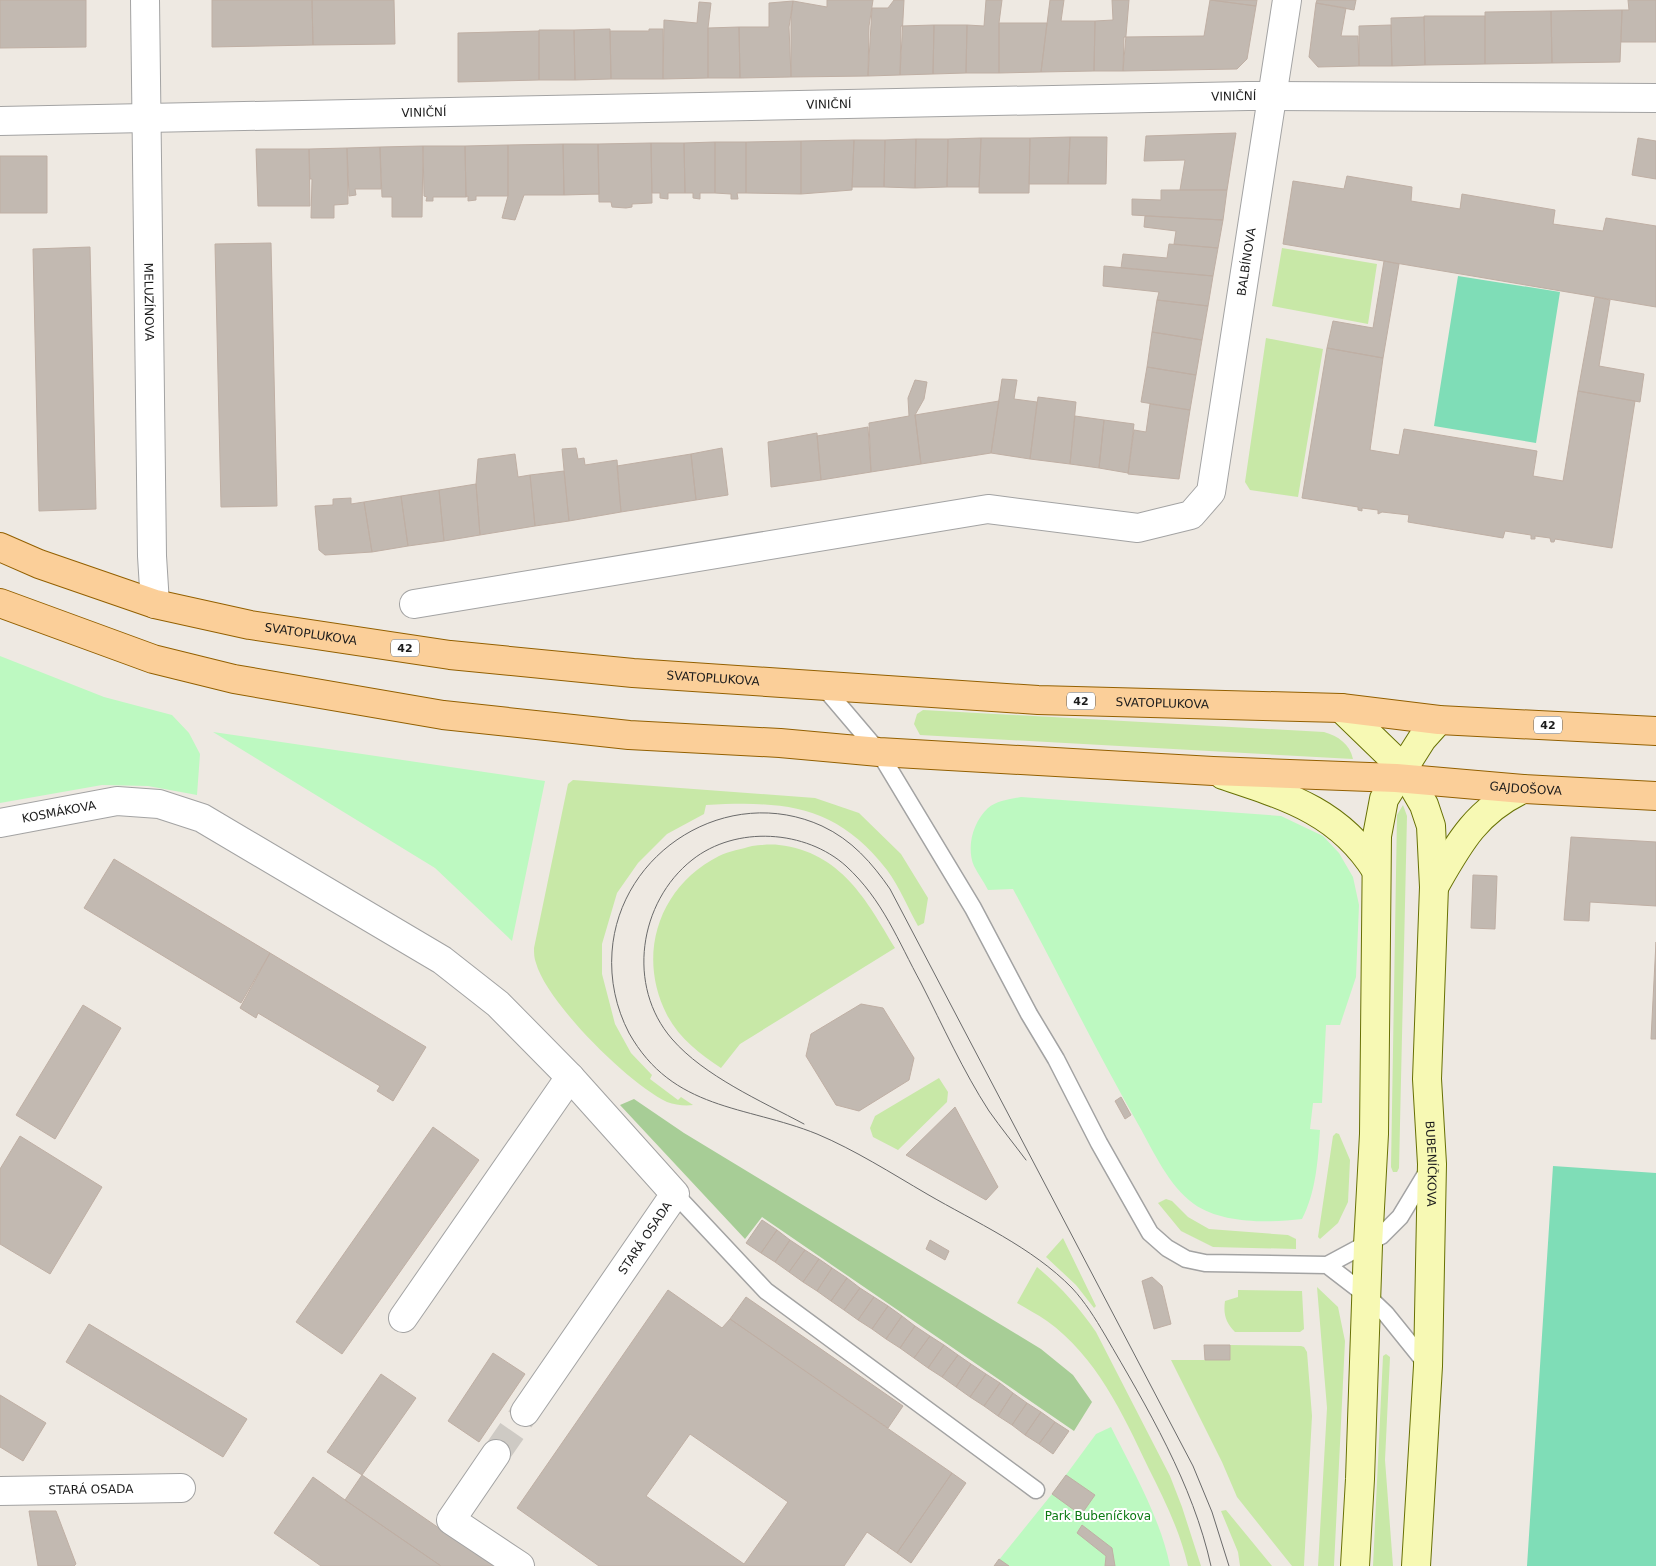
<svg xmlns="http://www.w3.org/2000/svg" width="1656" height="1566" viewBox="0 0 1656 1566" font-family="'DejaVu Sans',sans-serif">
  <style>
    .grass { fill: #c8e8a7 }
    .forest { fill: #a7cd96 }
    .park { fill: #bdf9c1 }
    .pitch { fill: #7fddb7 }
    .building { fill: #c2b9b1; stroke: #bfafa4; fill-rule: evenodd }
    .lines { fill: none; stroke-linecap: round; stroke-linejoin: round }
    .street-tunnel { stroke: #cecac4; stroke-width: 28; stroke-dasharray: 28 14; stroke-linecap: butt }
    .lane-casing { stroke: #a3a3a3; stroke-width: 19 }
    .street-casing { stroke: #a3a3a3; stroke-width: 30 }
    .secondary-casing { stroke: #687105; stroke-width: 30 }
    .primary-casing { stroke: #936001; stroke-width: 30 }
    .lane { stroke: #fff; stroke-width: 16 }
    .street { stroke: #fff; stroke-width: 28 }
    .secondary { stroke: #f7f9b4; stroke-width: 28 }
    .primary { stroke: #fbcf99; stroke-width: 28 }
    .tram { stroke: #6a6a6a; stroke-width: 1 }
    .labels { text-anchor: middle; stroke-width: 4; stroke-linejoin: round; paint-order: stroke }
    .shield { fill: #fff; stroke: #606060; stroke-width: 1 }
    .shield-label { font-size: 11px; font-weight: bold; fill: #1c1c1c }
    .street-label { font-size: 12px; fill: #1c1c1c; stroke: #fff }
    .park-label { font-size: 12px; fill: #0b7912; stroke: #fff }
  </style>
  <rect width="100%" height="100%" fill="#eee9e2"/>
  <path class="grass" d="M1282,248L1377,264L1368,324L1272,306Z
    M1266,338L1323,349L1298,497L1250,490L1245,482Z
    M923,710L1324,732C1338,736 1350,744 1353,759L920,735L914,724L917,714Z
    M573,780L815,798L859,813L901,854L928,898L924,923L918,926C908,908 899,886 887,870C836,804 783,801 706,805L704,814L667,834L638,863L617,893L602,944V974L615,1024L631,1053L652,1075L650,1079L678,1100L681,1097L693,1105C685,1106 675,1105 667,1102C629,1084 547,1003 536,963C534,958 534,953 534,948L568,784Z
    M1403,805L1407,816L1399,1168L1397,1172H1393L1391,1167L1397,815Z
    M752,846C761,845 771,844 779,845C841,852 867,901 895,948L740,1044L721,1068C700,1054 679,1038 667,1015C636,955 659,886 719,856C729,851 742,849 752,846Z
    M939,1078L948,1092L947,1102L898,1150L873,1137L870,1128L875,1116Z
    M1336,1133L1339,1134L1350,1160L1348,1202L1338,1223L1320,1239L1318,1237L1333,1136Z
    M1166,1199L1172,1201L1188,1217L1209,1229L1288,1235L1296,1239V1249L1213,1247L1181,1231L1158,1203Z
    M1063,1238L1096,1306L1094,1308L1076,1285L1046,1257Z
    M1037,1267C1060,1286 1079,1307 1096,1332L1170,1476L1182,1507L1201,1566H1188C1180,1531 1164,1499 1148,1467C1123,1414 1096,1356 1047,1321C1037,1314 1027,1309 1017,1303Z
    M1317,1287L1338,1307L1345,1341L1334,1566H1318L1327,1408Z
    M1238,1290L1302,1291L1304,1329L1300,1332H1235C1226,1323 1223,1314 1225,1301L1238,1297Z
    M1230,1345L1301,1346L1304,1347L1307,1352L1312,1416L1304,1566H1292L1237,1497L1222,1462L1171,1360H1229Z
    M1386,1354L1390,1357L1385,1460L1393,1566H1373L1383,1356Z
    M1226,1510L1272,1566H1240L1238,1552L1221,1511Z"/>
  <path class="forest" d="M634,1099L684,1133L1041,1349L1073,1375L1092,1402L1074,1431L762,1217L745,1239L620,1105Z"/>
  <path class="park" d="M0,656L104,697L172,715L189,733L200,754L197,795L148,786L102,785L0,803Z
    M213,732L545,781L512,941L435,868Z
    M1021,797L1281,816L1323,836L1339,853L1353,877L1359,905L1356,977L1340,1025H1326L1322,1103H1313L1310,1129L1320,1130C1318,1160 1316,1192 1302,1219C1270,1223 1222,1224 1194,1204C1168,1185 1154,1152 1138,1124C1094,1047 1055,967 1013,889L988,890C984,882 978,874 974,866C966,847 973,822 988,808C996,801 1010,799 1021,797Z
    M1111,1427C1133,1471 1160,1517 1170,1566H994L1052,1494L1096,1434Z"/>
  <path class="pitch" d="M1458,276L1560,292L1536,443L1434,426Z
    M1553,1166L1656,1173V1566H1527Z"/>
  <path class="building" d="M0,0H86V47L0,48Z
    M212,0H312L313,45L212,47Z
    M312,0H394L395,44L313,45Z
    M827,0H873L869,26L868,76L791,77V18L793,1L827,7Z
    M894,0H904L900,75L868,76L872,8H888Z
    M986,0H1002L999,23V73H966L967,25L984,26Z
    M1050,0H1064L1061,21H1095L1094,71L1041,72Z
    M1112,0H1129L1123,71H1094L1095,21L1113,20Z
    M1210,0L1256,6L1247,59L1237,69L1123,71L1124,37L1204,36Z
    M1211,0H1257L1256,6Z
    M1317,0H1356L1354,10L1316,3Z
    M1628,0H1656V42H1621L1622,10H1629Z
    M793,1L789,27L791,77L740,78L739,27H769V3Z
    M699,2L711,3L708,28V78L663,79L664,20L697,23Z
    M1316,3L1346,8L1341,36H1358L1359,66L1318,67L1309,57Z
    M1622,10L1620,62L1552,63L1551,11Z
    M1551,11L1552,63L1485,64V12Z
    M1424,16H1485V64L1425,65Z
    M1424,17L1425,65L1392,66L1391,18Z
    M999,23H1047L1041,72L999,73Z
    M934,25H967L966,73L933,74Z
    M934,25L933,74L900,75L901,26Z
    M1391,25L1392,66H1359V26Z
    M739,27L740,78H708V28Z
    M610,29L611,79L575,80L574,30Z
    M649,29H663V79H611L610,31H649Z
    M539,30H574L575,80H539Z
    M539,31V80L458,82V33Z
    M1236,133L1227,190H1180L1185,160L1144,161L1146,136Z
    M1070,137H1107L1106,184H1068Z
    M1070,137L1068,184H1029L1030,138Z
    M981,138L979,187H947L948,139Z
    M981,138H1030L1029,193H979Z
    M1638,138L1656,141V179L1632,175Z
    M916,139L915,188L884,187L885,140Z
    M916,139H948L947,187L915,188Z
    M854,140H885L884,187H852Z
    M854,140L852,190L801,194V141Z
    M801,141V194L746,193V142Z
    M715,142V193H700V199L693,198V193H685L684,143Z
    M715,142H746V193H737L738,199H731V194L715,193Z
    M651,143L652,203L632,204V207L626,208L612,207L611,202H599L598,144Z
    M651,143H684L685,193H668V199L660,198V193H652Z
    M563,144H598L599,194L564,195Z
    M563,144L564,195H524L515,220L502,218L508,196V145Z
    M508,145V196H476V200L468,201V196L466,197L465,146Z
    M423,146L422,217H392V197H382L380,147Z
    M423,146H465L466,197H433V201H426L427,197L424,196Z
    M380,147L381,189H355L356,195L349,196L347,148Z
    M347,148L348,204L334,205V218H311L312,179H310L309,149Z
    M256,149H309L310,206H258Z
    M0,156H47V213H0Z
    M1347,176L1412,187L1411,201L1460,209L1462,194L1555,210L1553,224L1603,231L1606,218L1656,226V307L1283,244L1293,181L1344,189Z
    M1161,190H1227L1223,220L1132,215V199L1161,200Z
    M1145,216L1223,220L1218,248L1174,244L1176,231L1144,227Z
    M271,243L277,506L221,507L215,244Z
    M1169,244L1218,248L1213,276L1121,268L1123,254L1167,258Z
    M90,247L96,509L39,511L33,249Z
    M1384,261L1399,264L1383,358L1327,348L1333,321L1373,328Z
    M1104,266L1213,276L1208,306L1157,300L1159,292L1103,286Z
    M1595,297L1610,300L1599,366L1644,374L1640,402L1578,391Z
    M1157,300L1208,306L1202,340L1152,332Z
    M1152,332L1202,340L1196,375L1147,367Z
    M1327,348L1383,358L1370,450L1399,455L1404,429L1537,451L1533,476L1563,481L1578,391L1635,401L1612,548L1555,539L1554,542H1551L1550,538L1535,536V539H1531V535L1505,531L1503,538L1408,522L1409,515L1382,512L1378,514V510L1362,508V511L1358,510V507L1302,498Z
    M1147,367L1196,375L1190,410L1141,402Z
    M1002,379L1017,380L1014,399L1037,402L1030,459L991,453Z
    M915,380L927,382L924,399L915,415L921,464L871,472L869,423L909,416L908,398Z
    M1038,397L1076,402L1070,464L1030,459Z
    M999,401L991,453L921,464L915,415Z
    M1150,404L1190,410L1179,479L1128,474L1134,430L1146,432Z
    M1075,416L1104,420L1099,468L1070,464Z
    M1104,420L1134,424L1128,473L1099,468Z
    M868,427L871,472L821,480L817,436Z
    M817,433L821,480L771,487L768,442Z
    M576,448L578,459L584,458L585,465L617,460L621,512L569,521L562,449Z
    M722,448L728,495L696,500L691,454Z
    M515,454L518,477L530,475L535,526L480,535L476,484L478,459Z
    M691,454L696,500L621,512L617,466Z
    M564,471L569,521L535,526L530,475Z
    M476,484L480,535L444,541L439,490Z
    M439,490L444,541L408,546L401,496Z
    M401,496L408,546L372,552L364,502Z
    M351,498V504L364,502L372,552L325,555L319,550L315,506L333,505V499Z
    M1571,837L1656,842V906L1590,902L1589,921L1564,920Z
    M114,859L270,953L241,1003L84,908Z
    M1473,875L1497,876L1495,929L1471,928Z
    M1656,942V1039H1651Z
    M270,953L426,1047L393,1101L377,1091L380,1086L258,1013L256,1018L240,1008Z
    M861,1004L883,1008L914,1058L909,1080L859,1111L836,1105L806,1056L811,1034Z
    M83,1005L121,1028L55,1139L16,1115Z
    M1121,1097L1131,1115L1125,1119L1115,1101Z
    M955,1107L998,1187L986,1200L906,1155Z
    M433,1127L479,1160L342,1354L296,1322Z
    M20,1136L102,1187L50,1274L0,1244V1169Z
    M762,1220L777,1230L761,1253L746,1243Z
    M777,1230L790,1240L775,1262L761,1253Z
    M790,1240L805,1250L789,1272L775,1262Z
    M930,1240L949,1251L945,1260L926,1249Z
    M805,1250L819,1259L803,1282L789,1272Z
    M819,1259L832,1268L817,1291L803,1282Z
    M832,1268L847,1278L831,1301L817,1291Z
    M1152,1277L1162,1286L1171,1324L1154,1329L1142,1281Z
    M847,1278L860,1288L844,1310L831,1301Z
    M860,1288L874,1297L858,1320L844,1310Z
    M668,1290L722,1328L730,1319L952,1473L897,1553L867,1532L844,1566H599L517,1508ZM690,1434L788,1502L744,1564L646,1496Z
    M746,1297L903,1406L888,1428L730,1319Z
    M874,1297L888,1306L872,1329L858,1320Z
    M888,1306L902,1316L886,1339L872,1329Z
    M902,1316L915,1326L900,1348L886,1339Z
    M89,1324L247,1419L223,1457L66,1362Z
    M915,1326L930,1336L914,1358L900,1348Z
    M930,1336L944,1345L928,1368L914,1358Z
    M944,1345L958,1355L942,1377L928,1368Z
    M1204,1345H1230V1360H1205Z
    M493,1353L525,1374L479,1442L448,1421Z
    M958,1355L971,1364L956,1387L942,1377Z
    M971,1364L986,1374L970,1397L956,1387Z
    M381,1374L416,1398L362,1475L327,1452Z
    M986,1374L1000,1383L984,1406L970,1397Z
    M1000,1383L1013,1393L998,1416L984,1406Z
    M1013,1393L1027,1403L1012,1425L998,1416Z
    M0,1395L46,1423L23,1461L0,1447Z
    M1027,1403L1041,1412L1025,1435L1012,1425Z
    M1041,1412L1055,1422L1039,1444L1025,1435Z
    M1055,1422L1069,1431L1053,1454L1039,1444Z
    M952,1473L966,1483L911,1563L897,1553Z
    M362,1475L494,1566H441L345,1500Z
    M1066,1475L1095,1495L1081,1515L1052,1494Z
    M313,1477L345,1500L441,1566H321L274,1533Z
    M29,1511H56L76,1564L74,1566H38Z
    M1082,1525L1112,1548L1115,1566H1105L1106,1556L1077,1533Z
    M999,1559L1009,1566H994Z"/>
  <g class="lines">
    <path class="street-tunnel" d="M496,1454L525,1412"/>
    <g class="lane-casing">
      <path id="lane" d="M822,685L879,752L973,908L1029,1014L1056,1059L1099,1143L1150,1233L1167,1248L1186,1259L1205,1263L1327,1265L1381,1236L1400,1217L1429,1169
        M675,1194L766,1291L1036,1490
        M1327,1265L1366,1295L1386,1314L1428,1366"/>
    </g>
    <g class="street-casing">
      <g id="street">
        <path id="s1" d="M145,0L152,556L155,604"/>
        <path id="s2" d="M0,121L1248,96L1656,98"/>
        <path id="s3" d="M414,604L988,509L1138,528L1191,515L1211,492L1287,0"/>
        <path id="s4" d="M0,823L117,801L159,804L202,818L442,960L498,1004L570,1077L675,1194L525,1412"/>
        <path d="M403,1318L570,1077"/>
        <path d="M496,1454L451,1520L520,1566"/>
        <path id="s5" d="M0,1491L181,1488"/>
      </g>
    </g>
    <g class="secondary-casing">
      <g id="secondary">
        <path id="s6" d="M1341,708L1402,767L1424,805L1431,826L1434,887L1427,1079L1432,1164L1428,1366L1416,1566"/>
        <path d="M1223,775C1286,796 1339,811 1376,870"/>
        <path d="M1434,887C1459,843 1476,811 1523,789"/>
        <path d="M1355,1566L1360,1479L1368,1245L1374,1134L1377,836L1384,799L1422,739L1439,720"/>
      </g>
    </g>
    <g class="primary-casing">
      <g id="primary">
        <path id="s7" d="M0,547L39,564L155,604L250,625L450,655L633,673L1038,700L1341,708L1439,720L1656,731"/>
        <path id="s8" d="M0,603L153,659L234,679L443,715L629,735L780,743L879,752L1213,771L1396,778L1523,789L1656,796"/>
      </g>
    </g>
    <use href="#lane" class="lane"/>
    <use href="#street" class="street"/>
    <use href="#secondary" class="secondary"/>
    <use href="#primary" class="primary"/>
    <path class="tram" d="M804,1124C761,1101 704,1076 672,1039C626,986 639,902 692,860C736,825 806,830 846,866C883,900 898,941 921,983C943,1026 963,1071 989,1111C1001,1128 1014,1144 1026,1160
      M1211,1566C1193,1484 1147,1407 1105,1335C1095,1318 1085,1302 1072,1288C1032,1247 975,1222 927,1194C891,1173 855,1150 817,1134C745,1105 673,1111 629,1033C616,1008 610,980 612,952C619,851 728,783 822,826C852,840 872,863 890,889L1193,1466L1212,1512L1229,1566"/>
  </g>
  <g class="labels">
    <g class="shield">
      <rect x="391" y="639.5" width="28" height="17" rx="4"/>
      <rect x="1067" y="692.5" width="28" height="17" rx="4"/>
      <rect x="1534" y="716.5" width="28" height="17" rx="4"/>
    </g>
    <g class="shield-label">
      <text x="405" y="652">42</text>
      <text x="1081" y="705">42</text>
      <text x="1548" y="729">42</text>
    </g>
    <g class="street-label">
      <text dy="4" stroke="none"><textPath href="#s2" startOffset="1234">VINIČNÍ</textPath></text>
      <text dy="4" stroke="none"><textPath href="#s2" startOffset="829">VINIČNÍ</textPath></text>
      <text dy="4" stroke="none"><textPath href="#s2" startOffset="424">VINIČNÍ</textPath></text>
      <text dy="4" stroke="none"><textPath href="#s3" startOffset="1051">BALBÍNOVA</textPath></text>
      <text dy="4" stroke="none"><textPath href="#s1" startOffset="302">MELUZÍNOVA</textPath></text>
      <text dy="4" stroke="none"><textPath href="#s7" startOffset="324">SVATOPLUKOVA</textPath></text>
      <text dy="4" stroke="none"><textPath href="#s7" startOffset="729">SVATOPLUKOVA</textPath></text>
      <text dy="4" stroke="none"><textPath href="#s7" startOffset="1179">SVATOPLUKOVA</textPath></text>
      <text dy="4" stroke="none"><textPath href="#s8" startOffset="1544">GAJDOŠOVA</textPath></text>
      <text dy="4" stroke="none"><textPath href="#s4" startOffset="60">KOSMÁKOVA</textPath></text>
      <text dy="4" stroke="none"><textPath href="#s6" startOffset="489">BUBENÍČKOVA</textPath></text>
      <text transform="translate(645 1238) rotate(-56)" y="4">STARÁ OSADA</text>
      <text dy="4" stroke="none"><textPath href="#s5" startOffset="91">STARÁ OSADA</textPath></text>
    </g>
    <g class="park-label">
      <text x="1098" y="1520">Park Bubeníčkova</text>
    </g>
  </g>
</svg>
